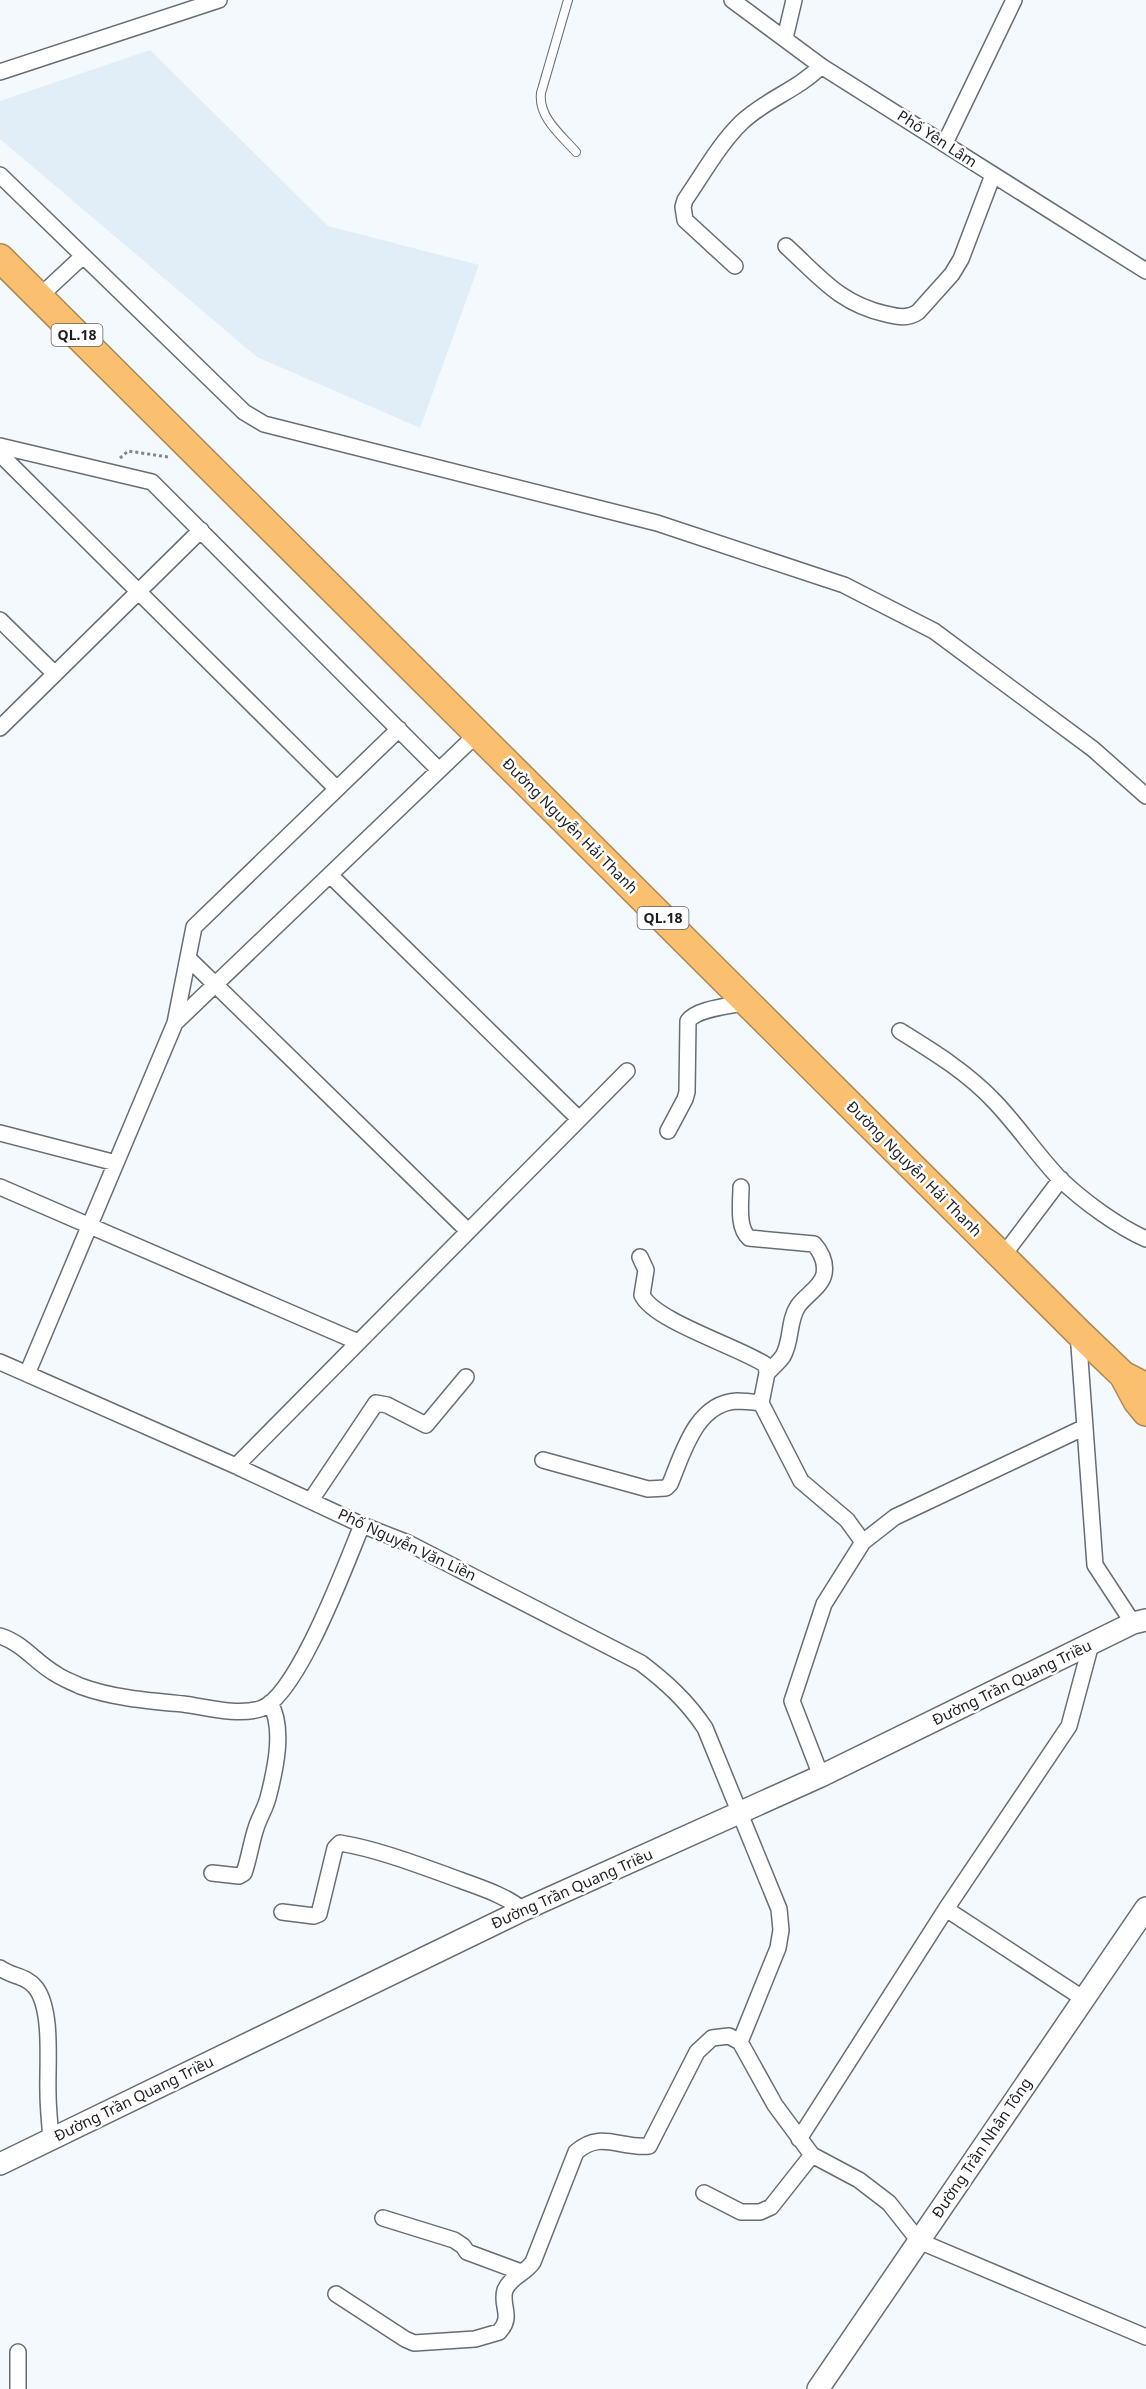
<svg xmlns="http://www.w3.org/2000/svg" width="1146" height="2389" viewBox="0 0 1146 2389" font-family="'Noto Sans',sans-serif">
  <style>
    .built { fill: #e1eef8 }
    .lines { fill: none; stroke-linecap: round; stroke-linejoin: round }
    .lane-casing { stroke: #666e75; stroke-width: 10 }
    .street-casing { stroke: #666e75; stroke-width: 18 }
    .secondary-casing { stroke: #666e75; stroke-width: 24 }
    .highway-casing { stroke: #ac8854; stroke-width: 30 }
    .path { stroke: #82868a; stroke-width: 3; stroke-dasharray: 3 3; stroke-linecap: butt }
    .lane { stroke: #fff; stroke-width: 8 }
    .street { stroke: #fff; stroke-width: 15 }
    .secondary { stroke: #fff; stroke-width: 21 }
    .highway { stroke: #fac06f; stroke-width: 27 }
    .labels { text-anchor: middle; stroke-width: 5; stroke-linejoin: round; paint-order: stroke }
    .shield { fill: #fff; stroke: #606264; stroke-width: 1.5 }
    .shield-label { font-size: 14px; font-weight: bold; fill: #1c1f22 }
    .street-label { font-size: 15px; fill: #1c1f22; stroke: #fff }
  </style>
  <rect width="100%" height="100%" fill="#f4f9fe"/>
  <path class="built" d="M150,50L328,226L479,265L420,428L257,357L0,139V101Z"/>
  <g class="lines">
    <g class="lane-casing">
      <path id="lane" d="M568,0L541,93C538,117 561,135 576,152"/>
    </g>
    <g class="street-casing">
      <path id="street" d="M732,0L821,66L1146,271
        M785,38L794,0
        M0,72L219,0
        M945,143L1014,0
        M0,175L244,412L264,424L657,523L844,585L934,631L1093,749L1146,796
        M786,246C820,277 840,304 886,314C898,317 908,319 918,312L952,274L961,259L993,175
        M735,266L685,220L683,207L685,200C703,174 720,143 742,122C766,99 798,90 821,66
        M39,297L83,256
        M0,446L152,482L439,770
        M0,454L337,789
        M0,620L55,674
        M0,728L201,530
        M330,875L579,1119
        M188,958L468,1231
        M175,1023L477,734
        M900,1031C934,1052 968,1073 995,1102C1018,1126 1037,1155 1060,1179C1083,1201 1117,1226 1146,1239
        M668,1131L685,1099L687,1092L688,1021C697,1008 732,1006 748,1002
        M0,1133L116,1163
        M0,1187L358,1342
        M741,1187C741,1202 737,1228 749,1238L814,1244C821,1252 826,1263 824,1274C822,1286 805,1296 798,1306C788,1321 792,1341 783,1356C779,1362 772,1368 767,1373
        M640,1257L646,1270L642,1295C654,1321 739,1347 766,1365L767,1373L761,1403L801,1481L847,1520L863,1542
        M1002,1257L1061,1179
        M1078,1332L1095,1565L1133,1623
        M0,1362L236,1466L362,1525L408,1543L641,1663C666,1682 687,1701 705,1728L779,1909L781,1930L778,1948L740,2042
        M27,1374L175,1023L194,927L399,729
        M543,1460L648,1489L666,1488L670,1484C683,1453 696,1403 737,1401C745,1401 753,1402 761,1403
        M236,1466L627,1071
        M311,1500L376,1403L387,1405L426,1425L466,1377
        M0,1636C23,1643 36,1663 56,1674C63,1679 72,1682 80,1686C112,1698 150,1701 183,1704C206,1707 237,1716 260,1709C297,1698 347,1561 362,1525
        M821,1776L792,1701L824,1604L863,1542L895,1517L1085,1427
        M212,1873L239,1876L244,1873C249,1859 251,1843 256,1828C259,1818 265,1809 268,1798C275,1771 285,1728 270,1703
        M946,1909L1084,1999
        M282,1912L314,1916L319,1914L335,1848L340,1843C381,1850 421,1866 460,1880C481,1888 505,1895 523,1910
        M0,1968C12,1977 26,1975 36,1988C53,2011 47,2065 48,2093C48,2109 50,2124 51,2140
        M799,2139L946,1909L1069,1726L1091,1644
        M704,2193L741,2212H760L771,2207L812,2155
        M383,2218L454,2240L463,2246L467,2252L521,2272
        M336,2294L405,2339L414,2343L475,2339L499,2332C514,2316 500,2306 505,2290C511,2276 525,2274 533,2262L576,2152C601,2130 620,2149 649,2146L697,2052L712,2038L729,2036L740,2042L775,2105L812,2155L859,2180L889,2203L919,2241L1146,2337
        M18,2389V2352"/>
    </g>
    <g class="secondary-casing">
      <path id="secondary" d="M0,2164L523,1910L821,1776L1133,1623L1146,1620
        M818,2389L1146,1908"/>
    </g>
    <g class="highway-casing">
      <path id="highway" d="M0,258L1078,1332L1123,1375L1146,1387
        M1123,1375L1137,1401L1146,1412"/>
    </g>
    <path class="path" d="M120,458L128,451L168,457"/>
    <use href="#lane" class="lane"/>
    <use href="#street" class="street"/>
    <use href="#secondary" class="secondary"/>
    <use href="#highway" class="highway"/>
  </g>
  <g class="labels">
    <g class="shield">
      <rect x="51.5" y="324" width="51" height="22" rx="4.5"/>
      <rect x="637.5" y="907" width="51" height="22" rx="4.5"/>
    </g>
    <g class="shield-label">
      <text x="77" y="340">QL.18</text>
      <text x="663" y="923">QL.18</text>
    </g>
    <g class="street-label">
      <text transform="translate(937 139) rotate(33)" y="5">Phố Yên Lâm</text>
      <text transform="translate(570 826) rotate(45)" y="5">Đường Nguyễn Hải Thanh</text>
      <text transform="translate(914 1169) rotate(45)" y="5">Đường Nguyễn Hải Thanh</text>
      <text transform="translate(407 1545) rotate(25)" y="5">Phố Nguyễn Văn Liền</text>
      <text transform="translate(1012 1683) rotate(-26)" y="5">Đường Trần Quang Triều</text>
      <text transform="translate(572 1889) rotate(-24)" y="5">Đường Trần Quang Triều</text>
      <text transform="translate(134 2099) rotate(-26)" y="5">Đường Trần Quang Triều</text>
      <text transform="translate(982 2148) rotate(-56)" y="5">Đường Trần Nhân Tông</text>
    </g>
  </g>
</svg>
